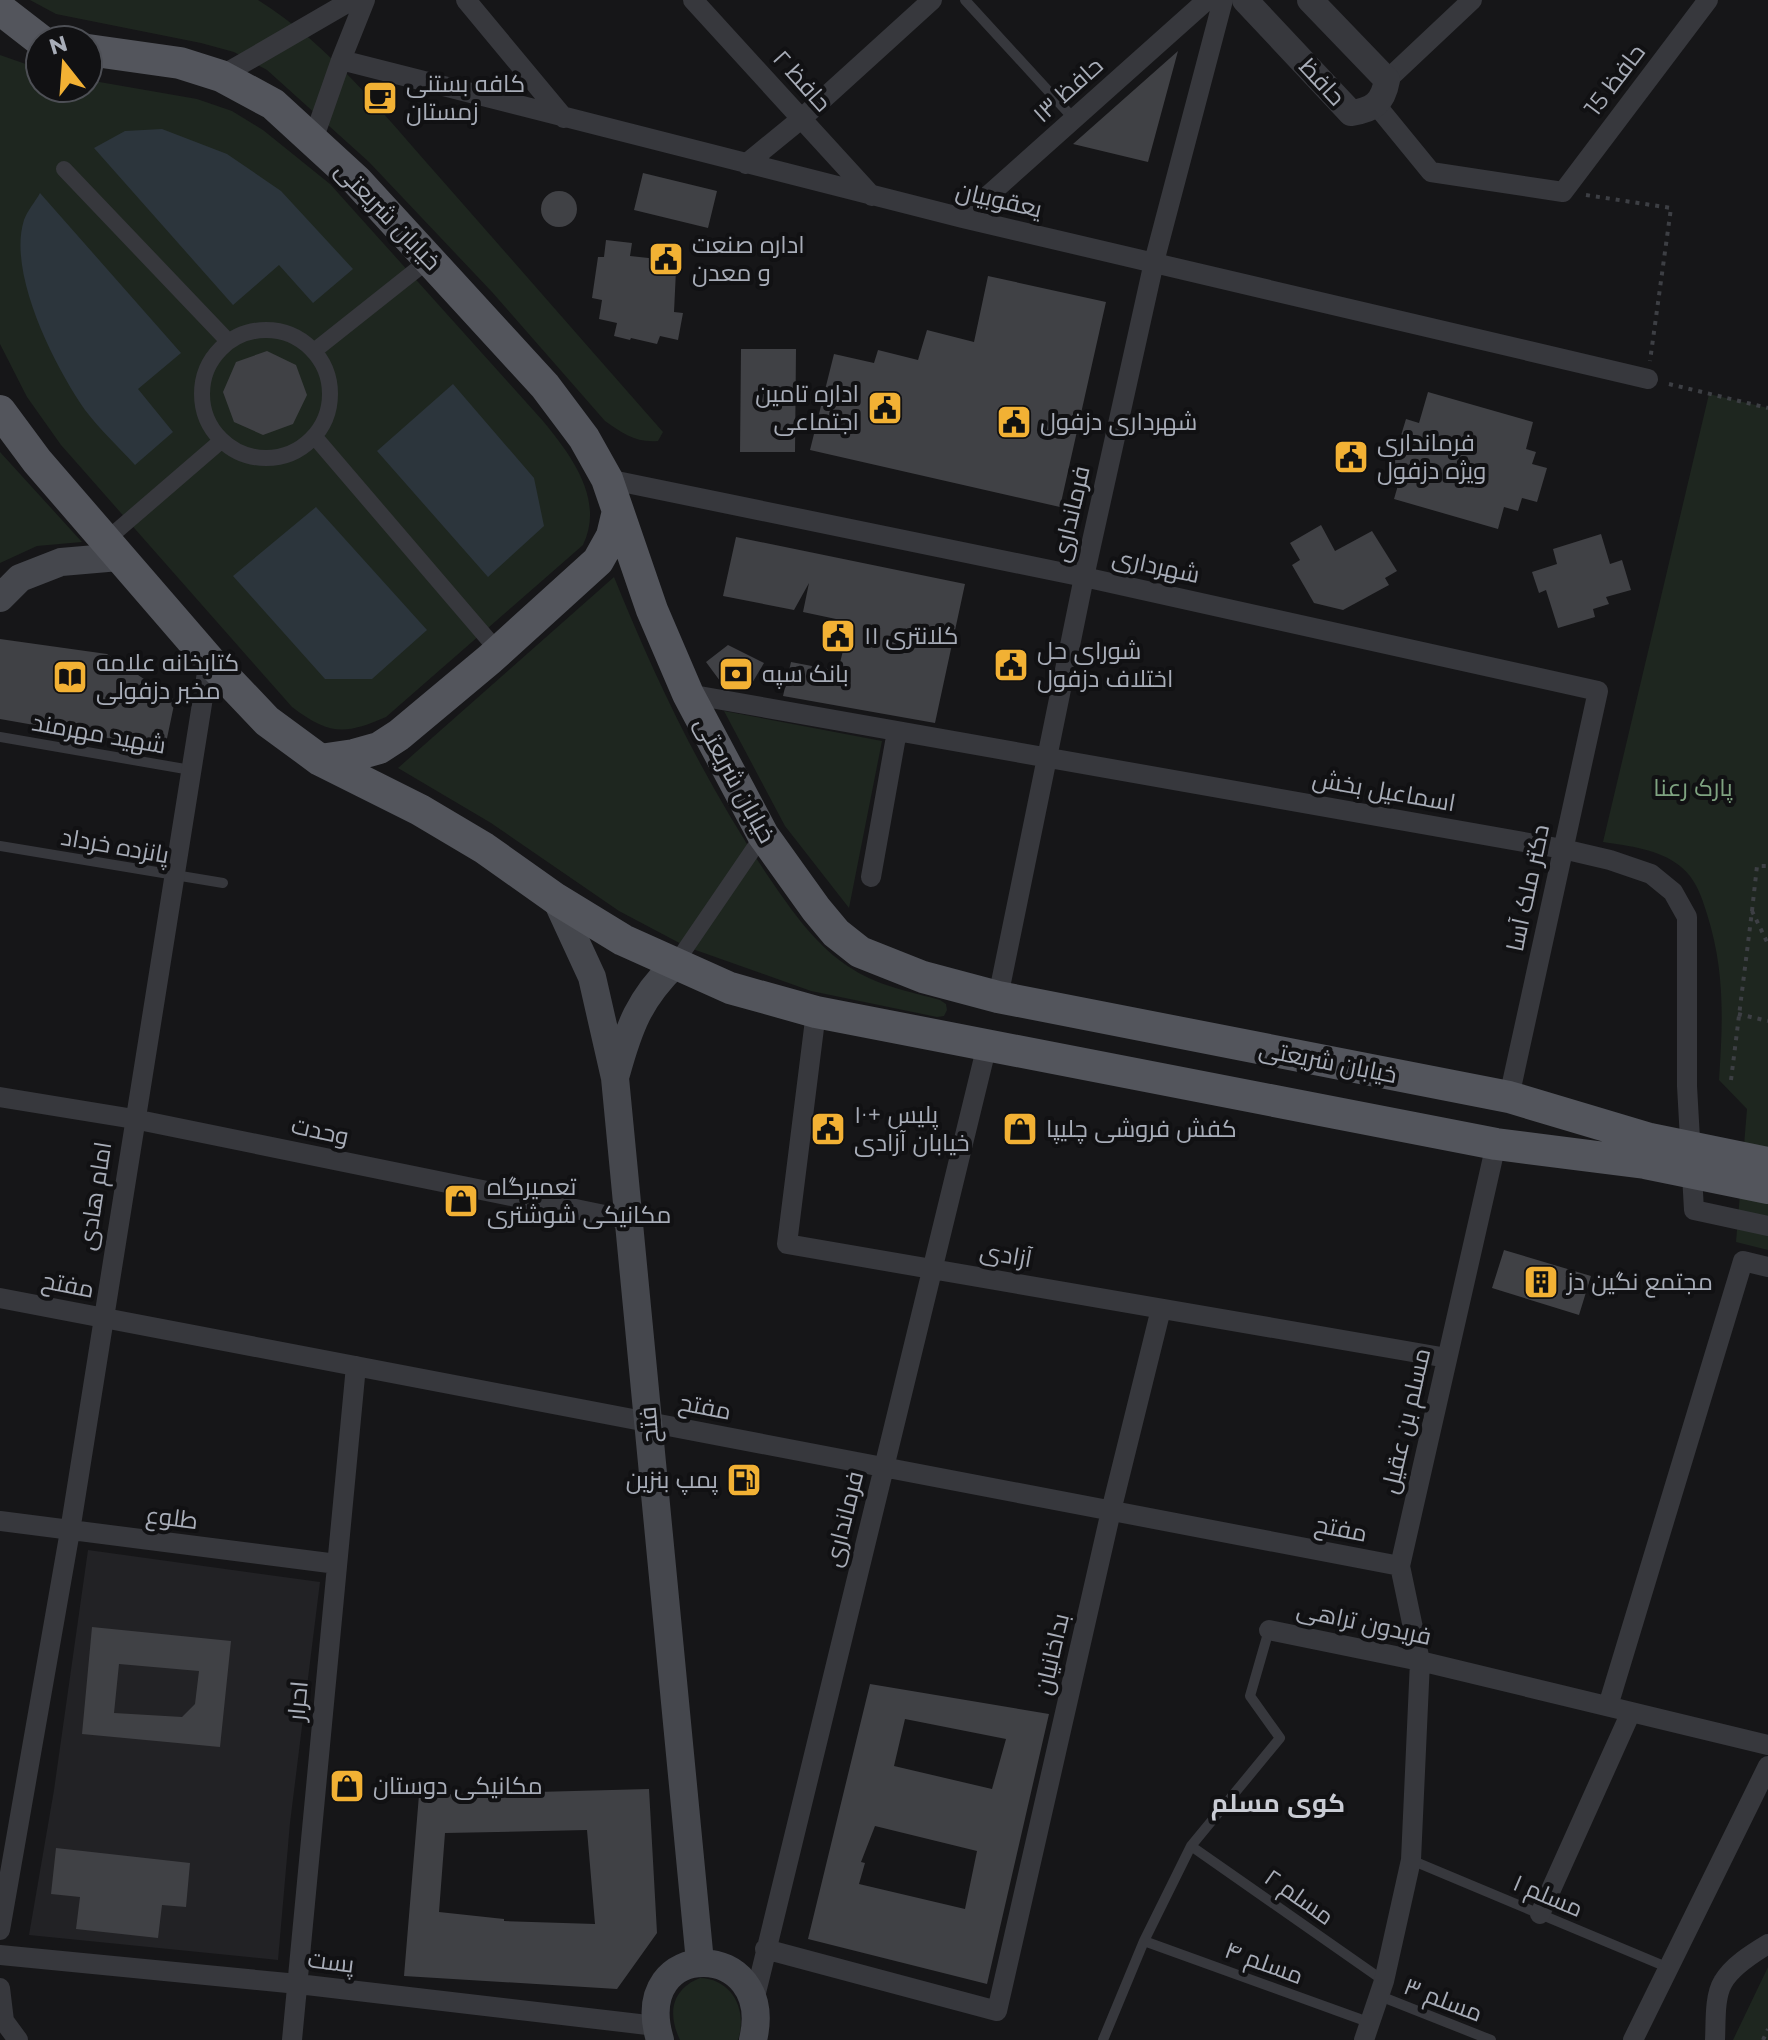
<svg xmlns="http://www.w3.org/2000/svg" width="1768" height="2040" viewBox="0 0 1768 2040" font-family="Montserrat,Cairo,sans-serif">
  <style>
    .built { fill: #222225 }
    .green { fill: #1e261f }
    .water { fill: #2c353c }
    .building { fill: #404145; fill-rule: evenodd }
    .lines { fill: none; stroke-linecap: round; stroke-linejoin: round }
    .path { stroke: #3d3f44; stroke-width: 4; stroke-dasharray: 4 6; stroke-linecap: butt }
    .service { stroke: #37383d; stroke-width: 10 }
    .pedestrian { stroke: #37383d; stroke-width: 16 }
    .minor { stroke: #37383d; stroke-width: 20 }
    .tertiary { stroke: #37383d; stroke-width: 26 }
    .secondary { stroke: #45474d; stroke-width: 28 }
    .primary { stroke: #53555c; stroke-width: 32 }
    .labels { text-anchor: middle; stroke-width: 8; stroke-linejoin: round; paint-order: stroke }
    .street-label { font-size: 24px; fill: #a8adb8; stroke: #111113 }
    .poi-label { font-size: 24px; fill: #a8adb8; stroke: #111113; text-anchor: start }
    .park-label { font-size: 24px; fill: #7fa381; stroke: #111113 }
    .neighbourhood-label { font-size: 26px; font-weight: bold; fill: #c9ccd4; stroke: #111113 }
  </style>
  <rect width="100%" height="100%" fill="#161618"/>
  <path class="built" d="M88,1550L320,1582L290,1823L278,1960L29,1935L54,1790Z"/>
  <path class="green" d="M30,0H258C330,45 385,116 441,179C515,263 589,348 663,432L658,441C636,443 622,433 605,421L492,292L369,162L267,70L234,52L201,43L56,14Z
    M0,55L40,69V88H88V80L197,99L232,111L263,130L330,184L543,421C571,455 605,500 583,545L386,717C345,735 329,735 292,707L61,445L27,397L0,344Z
    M1709,394L1768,408V1250L1736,1242L1747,1109L1719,1080C1723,1020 1725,971 1707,914C1701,895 1696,879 1680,866C1659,849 1629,846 1603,842Z
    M0,452L82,542L37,546L0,563Z
    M614,577C656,681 705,783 768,876C792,911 817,948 854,970C879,986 912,992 940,1000L946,1004L947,1010L944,1016L937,1017L811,991L687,947L619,911L491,823L398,768Z
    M724,711L882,741L849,908L785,826Z
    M1768,1967V2040H1733Z
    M700,1978C732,1979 748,2010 738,2040H680C667,2013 672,1989 700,1978Z"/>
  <path class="water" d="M162,129L227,154L281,191L353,269L313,303L279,265L233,305L94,148L125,131Z
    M40,193L181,353L138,389L173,432L135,465C119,447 100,430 85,410C55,367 7,273 24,220C27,211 35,202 40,193Z
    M453,384L534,478L544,526L488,577L377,451Z
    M316,507L427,630L372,679H325L233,576Z"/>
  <path class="building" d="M1178,51L1148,162L1073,144Z
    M643,173L717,191L708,228L634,210Z
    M541 209a18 18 0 1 1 36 0a18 18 0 1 1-36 0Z
    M606,240L632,243L630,256L667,260L676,270L674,312L683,313L678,340L660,336L657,344L631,338L630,340L614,336L617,323L599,319L602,300L592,298L598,257H604Z
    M988,276L1106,302L1060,507L810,450L834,354L874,363L878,350L918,360L927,330L974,342Z
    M741,349H796L795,452H740Z
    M267,351L296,365L307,395L293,424L263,435L234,422L223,392L236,362Z
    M1428,392L1533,422L1526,449L1536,452L1532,464L1547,468L1537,502L1522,498L1518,511L1504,507L1498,529L1394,499L1403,468L1392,465L1406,419L1419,423Z
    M1321,525L1335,551L1372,531L1397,571L1385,578L1389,585L1343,610L1314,603L1292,565L1300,560L1290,543Z
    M1601,534L1610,564L1622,560L1631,590L1606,597L1609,604L1593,609L1595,617L1558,628L1546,590L1539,593L1532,572L1557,564L1553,549Z
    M736,537L965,584L935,723L783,696L791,662L838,671L850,622L803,612L809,583L794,610L723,596Z
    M0,639L107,654L175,700L165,748L0,719Z
    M728,645L764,663L748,690L723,685L706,662Z
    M1504,1250L1591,1276L1579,1315L1492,1288Z
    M92,1627L231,1641L220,1747L82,1734ZM119,1664L199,1671L195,1704L182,1717L114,1713Z
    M870,1684L1049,1714L987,1984L808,1939ZM905,1719L1006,1739L992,1789L894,1766ZM875,1826L977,1851L965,1909L859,1884L865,1863L861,1862Z
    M649,1789L657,1933L617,1989L404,1976L419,1795ZM587,1830L595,1924L504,1921V1919L439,1912L445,1833Z
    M56,1848L190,1863L186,1907L162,1905L158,1938L76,1929L80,1897L51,1894Z"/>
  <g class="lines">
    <path class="path" d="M1586,195L1671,208L1650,361
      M1669,384L1768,408
      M1752,911L1757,866H1768
      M1738,1014L1768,1021
      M1731,1080L1752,911L1768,944
      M1763,2040L1768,2029"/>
    <path class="service" d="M965,0L1074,119
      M0,737L191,770
      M0,846L223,883
      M1191,1846L1384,1981
      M1411,1860L1669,1968
      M1144,1941L1371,2023
      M1380,1996L1491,2040
      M1103,2040L1144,1941L1191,1846L1280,1738L1250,1696L1269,1630"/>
    <path class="pedestrian" d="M64,169L228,341
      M202 394a64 64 0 1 1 128 0a64 64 0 1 1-128 0Z
      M314,351L430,259
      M314,436L499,652
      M105,541L221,441
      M675,964L763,835"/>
    <path class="minor" d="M466,0L564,118
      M693,0L872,196
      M341,60L963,218L1648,379
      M221,76L352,0
      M1387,80L1472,0
      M1377,106L1431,172L1563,192L1708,0
      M313,140L341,60L365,0
      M746,164L801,119L932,0
      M963,218L1207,0
      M607,479L1084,577L1598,691L1509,1097
      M688,694L1563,849L1610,860L1651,874L1673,892L1687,917V1086L1694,1210L1768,1226
      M871,877L897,731
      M998,997L1084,577L1154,262L1223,0
      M816,1012L787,1244L1447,1358
      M0,1097L134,1119L629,1220
      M0,1298L1400,1566
      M0,1521L337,1564
      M1269,1630L1420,1661L1768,1745
      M1608,1706L1743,1261L1768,1267
      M1540,1914L1631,1712
      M0,1930L70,1531L209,660
      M765,1949L997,2011L1111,1511L1161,1309
      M0,1955L298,1984L656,2026
      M0,1988L4,2021L18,2040
      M753,2005L987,1045
      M292,2040L356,1366
      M1364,2040L1384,1981L1411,1860L1420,1661L1400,1566L1496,1144
      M1633,2040L1768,1766
      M1715,2040C1716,2023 1714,1997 1723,1982C1732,1966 1753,1953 1768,1944"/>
    <path class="tertiary" d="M1245,0L1351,113C1373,110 1383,103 1387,80L1310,0"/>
    <path class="secondary" d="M0,598L20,578L61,562L119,557
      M556,899L592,977L615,1078L700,1962
      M616,1074C629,1027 639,999 675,964
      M660,2040C629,1936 777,1939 753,2040"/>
    <path class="primary" d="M0,9L40,40
      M88,50L180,63L221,76L273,104L357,181L545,386L584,438L607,479L652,610L688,694L763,835L816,909L836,933L860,952L923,977L998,997L1509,1097L1650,1139L1768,1163
      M0,411L37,461L209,660L267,721L320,760L420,810L484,848L556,899L623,940L730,988L816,1012L1496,1144L1645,1163L1768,1188
      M320,760L354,755L379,748L399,735L490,659L598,561L612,536L618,511"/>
  </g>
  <defs>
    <g id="cafe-square" transform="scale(1.8)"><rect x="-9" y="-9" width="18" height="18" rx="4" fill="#f2b134" stroke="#111113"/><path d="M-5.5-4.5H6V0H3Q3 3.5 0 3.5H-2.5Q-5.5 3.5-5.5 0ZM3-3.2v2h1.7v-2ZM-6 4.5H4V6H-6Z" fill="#111"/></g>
    <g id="civic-square" transform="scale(1.8)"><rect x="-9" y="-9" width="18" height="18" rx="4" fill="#f2b134" stroke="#111113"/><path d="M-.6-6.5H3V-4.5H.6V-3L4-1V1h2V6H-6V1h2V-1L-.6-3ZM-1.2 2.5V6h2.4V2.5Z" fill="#111"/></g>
    <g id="bank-square" transform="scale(1.8)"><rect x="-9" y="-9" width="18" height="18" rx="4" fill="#f2b134" stroke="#111113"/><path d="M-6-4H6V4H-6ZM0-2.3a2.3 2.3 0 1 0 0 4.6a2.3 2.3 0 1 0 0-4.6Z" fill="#111"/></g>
    <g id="library-square" transform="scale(1.8)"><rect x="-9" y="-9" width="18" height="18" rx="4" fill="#f2b134" stroke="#111113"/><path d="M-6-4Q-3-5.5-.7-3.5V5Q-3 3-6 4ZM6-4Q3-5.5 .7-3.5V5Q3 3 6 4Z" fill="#111"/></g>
    <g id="shop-square" transform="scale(1.8)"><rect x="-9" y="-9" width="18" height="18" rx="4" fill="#f2b134" stroke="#111113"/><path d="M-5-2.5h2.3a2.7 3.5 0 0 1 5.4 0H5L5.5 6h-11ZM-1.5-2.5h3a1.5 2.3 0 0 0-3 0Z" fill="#111"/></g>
    <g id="building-square" transform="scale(1.8)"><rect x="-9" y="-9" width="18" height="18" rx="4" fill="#f2b134" stroke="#111113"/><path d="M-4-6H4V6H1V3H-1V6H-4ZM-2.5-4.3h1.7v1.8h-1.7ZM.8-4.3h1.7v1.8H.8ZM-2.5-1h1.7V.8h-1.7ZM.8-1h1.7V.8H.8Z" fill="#111"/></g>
    <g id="fuel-square" transform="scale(1.8)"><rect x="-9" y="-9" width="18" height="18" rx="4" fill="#f2b134" stroke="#111113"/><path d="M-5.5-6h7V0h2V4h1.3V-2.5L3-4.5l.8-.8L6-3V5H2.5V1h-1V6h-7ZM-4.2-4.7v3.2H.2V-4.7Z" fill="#111"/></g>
  </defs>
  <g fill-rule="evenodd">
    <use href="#cafe-square" x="380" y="98"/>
    <use href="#civic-square" x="666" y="259"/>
    <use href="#civic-square" x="885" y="408"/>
    <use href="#civic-square" x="1014" y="422"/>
    <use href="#civic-square" x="1351" y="457"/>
    <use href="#civic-square" x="838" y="636"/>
    <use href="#civic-square" x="1011" y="665"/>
    <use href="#bank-square" x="736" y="674"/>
    <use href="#library-square" x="70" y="677"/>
    <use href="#civic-square" x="828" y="1129"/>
    <use href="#shop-square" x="1020" y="1129"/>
    <use href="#shop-square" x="461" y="1201"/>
    <use href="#building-square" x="1541" y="1282"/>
    <use href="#fuel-square" x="744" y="1480"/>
    <use href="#shop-square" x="347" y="1786"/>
  </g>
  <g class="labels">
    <g class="street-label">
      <text transform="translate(1615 80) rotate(-53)" y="8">حافظ 15</text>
      <text transform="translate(802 81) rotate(48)" y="8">حافظ ۲</text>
      <text transform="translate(1322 82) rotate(47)" y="8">حافظ</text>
      <text transform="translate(1068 90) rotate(-42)" y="8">حافظ ۱۳</text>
      <text transform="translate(999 200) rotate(13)" y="8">یعقوبیان</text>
      <text transform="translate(388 216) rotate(46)" y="8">خیابان شریعتی</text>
      <text transform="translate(1071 514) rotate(-77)" y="8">فرمانداری</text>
      <text transform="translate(1156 566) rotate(12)" y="8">شهرداری</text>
      <text transform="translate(99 734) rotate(10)" y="8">شهید مهرمند</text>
      <text transform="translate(735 780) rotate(61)" y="8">خیابان شریعتی</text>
      <text transform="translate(1384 791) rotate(10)" y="8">اسماعیل بخش</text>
      <text transform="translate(115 846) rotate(10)" y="8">پانزده خرداد</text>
      <text transform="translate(1528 888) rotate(-78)" y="8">دکتر ملک آسا</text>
      <text transform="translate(1328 1062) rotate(11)" y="8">خیابان شریعتی</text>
      <text transform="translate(320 1131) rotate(12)" y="8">وحدت</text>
      <text transform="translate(95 1196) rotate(-81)" y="8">امام هادی</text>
      <text transform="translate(1006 1255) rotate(10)" y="8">آزادی</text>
      <text transform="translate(68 1285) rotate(11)" y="8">مفتح</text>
      <text transform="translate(705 1407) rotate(11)" y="8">مفتح</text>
      <text transform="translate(1406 1421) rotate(-77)" y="8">مسلم بن عقیل</text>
      <text transform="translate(649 1425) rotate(-95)" y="8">فتح</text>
      <text transform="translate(172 1518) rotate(7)" y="8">طلوع</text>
      <text transform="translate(844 1519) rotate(-76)" y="8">فرمانداری</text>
      <text transform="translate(1341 1529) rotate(11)" y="8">مفتح</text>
      <text transform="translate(1364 1623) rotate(12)" y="8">فریدون تراهی</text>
      <text transform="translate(1052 1654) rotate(-77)" y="8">بداخانیان</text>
      <text transform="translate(298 1701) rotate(-85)" y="8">احرار</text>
      <text transform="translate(1548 1896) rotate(23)" y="8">مسلم ۱</text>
      <text transform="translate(1299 1897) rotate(35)" y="8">مسلم ۲</text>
      <text transform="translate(331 1962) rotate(7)" y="8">پست</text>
      <text transform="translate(1264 1963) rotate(20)" y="8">مسلم ۴</text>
      <text transform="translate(1443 2000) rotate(21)" y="8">مسلم ۳</text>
    </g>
    <g class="poi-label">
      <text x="406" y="92">کافه بستنی<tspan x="406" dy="28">زمستان</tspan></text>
      <text x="692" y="253">اداره صنعت<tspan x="692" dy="28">و معدن</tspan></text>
      <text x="859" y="402" text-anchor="end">اداره تامین<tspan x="859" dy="28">اجتماعی</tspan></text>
      <text x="1040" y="430">شهرداری دزفول</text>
      <text x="1377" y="451">فرمانداری<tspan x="1377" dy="28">ویژه دزفول</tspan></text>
      <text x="864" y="644">کلانتری ۱۱</text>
      <text x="1037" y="659">شورای حل<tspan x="1037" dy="28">اختلاف دزفول</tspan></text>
      <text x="96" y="671">کتابخانه علامه<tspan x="96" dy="28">مخبر دزفولی</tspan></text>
      <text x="762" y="682">بانک سپه</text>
      <text x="854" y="1123">پلیس +۱۰<tspan x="854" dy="28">خیابان آزادی</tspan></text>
      <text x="1046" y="1137">کفش فروشی چلیپا</text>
      <text x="487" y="1195">تعمیرگاه<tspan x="487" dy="28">مکانیکی شوشتری</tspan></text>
      <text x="1567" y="1290">مجتمع نگین دز</text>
      <text x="718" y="1488" text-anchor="end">پمپ بنزین</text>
      <text x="373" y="1794">مکانیکی دوستان</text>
    </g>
    <g class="park-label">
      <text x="1693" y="796">پارک رعنا</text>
    </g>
    <g class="neighbourhood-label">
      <text x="1278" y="1812">کوی مسلم</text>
    </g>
  </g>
  <g transform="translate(64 64) rotate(343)"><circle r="38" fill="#111113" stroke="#4d4f55" stroke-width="2"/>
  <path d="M0-6L14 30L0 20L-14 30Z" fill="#f2b134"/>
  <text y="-12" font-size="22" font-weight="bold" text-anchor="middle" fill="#a8adb8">N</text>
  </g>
</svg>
